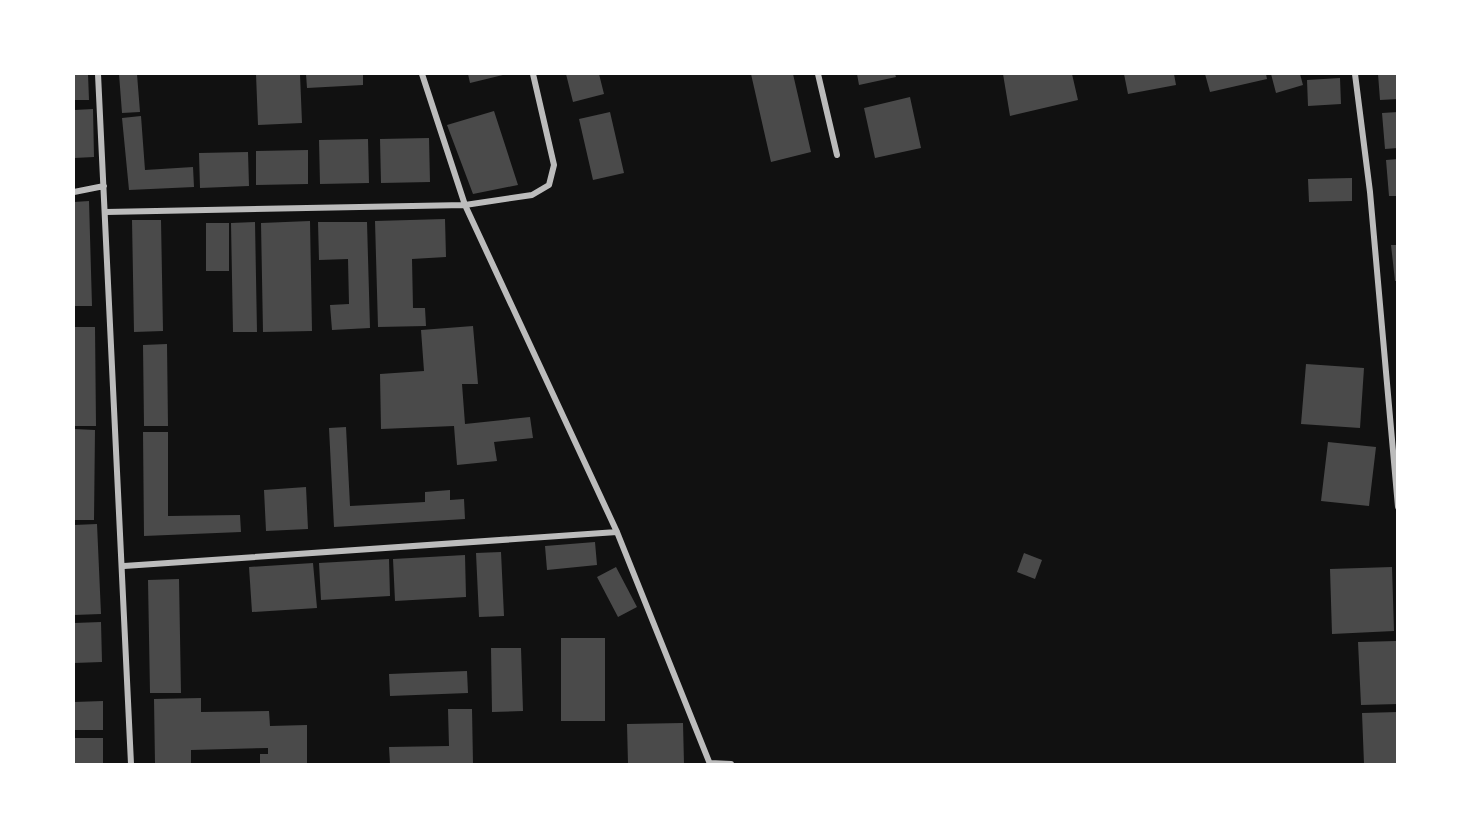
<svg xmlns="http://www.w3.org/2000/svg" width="1471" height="838" viewBox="0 0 1471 838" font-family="Montserrat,sans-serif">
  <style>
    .building { fill: #4a4a4a }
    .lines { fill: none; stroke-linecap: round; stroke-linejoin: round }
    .minor { stroke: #bcbcbc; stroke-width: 6 }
  </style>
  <rect width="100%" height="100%" fill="#111"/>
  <path class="building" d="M74,74H88L89,100H74Z
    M119,74H137L140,112L122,113Z
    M256,74H300L302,123L258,125Z
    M306,74H363V85L307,88Z
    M468,74H507L470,83Z
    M566,74H599L604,94L573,102Z
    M751,74H793L811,152L771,162Z
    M857,74H895L896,77L859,85Z
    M1003,74H1072L1078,100L1010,116Z
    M1124,74H1174L1176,85L1128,94Z
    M1205,74H1266L1267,79L1210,92Z
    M1271,74H1300L1303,85L1276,93Z
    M1378,74H1398V99L1380,100Z
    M1340,78L1341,104L1308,106L1307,80Z
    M910,97L921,148L875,158L864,108Z
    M93,109L94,157L74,158V110Z
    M494,111L518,185L473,194L447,125Z
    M610,112L624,173L593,180L579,119Z
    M1398,112V148L1385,149L1382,113Z
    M141,116L145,170L193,167L194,187L129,190L122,118Z
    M429,138L430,182L381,183L380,139Z
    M368,139L369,183L320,184L319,140Z
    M308,150V184L256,185V151Z
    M248,152L249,186L200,188L199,153Z
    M1398,159V196H1389L1386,160Z
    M1352,178V201L1309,202L1308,179Z
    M89,201L92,306H74V202Z
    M445,219L446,257L412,259L413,308H425L426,326L378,327L375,221Z
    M132,220H161L163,331L134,332Z
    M310,221L312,331L263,332L261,223Z
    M255,222L257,332H233L231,223Z
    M318,222H367L370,328L332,330L330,305L349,304L348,259L319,260Z
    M206,223H229V271H206Z
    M1391,245H1398V281H1395Z
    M473,326L478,384H462L465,424L530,417L533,438L494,442L497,461L457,465L454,426L381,429L380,374L424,371L421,330Z
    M74,327H95L96,426H74Z
    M167,344L168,426H144L143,345Z
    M1306,364L1364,368L1360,428L1301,424Z
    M346,427L350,506L425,502V492L450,490V500L464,499L465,519L334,527L329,428Z
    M74,429L95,430L94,520H74Z
    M143,432H168V516L240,515L241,532L144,536Z
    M1328,442L1376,447L1369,506L1321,501Z
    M306,487L308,529L266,531L264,490Z
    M97,524L101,614L74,615V525Z
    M595,542L597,565L547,570L545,546Z
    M501,552L504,616L479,617L476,553Z
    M1024,553L1042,560L1035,579L1017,572Z
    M465,555L466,597L395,601L393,559Z
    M389,559L390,596L321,600L319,563Z
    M313,563L317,608L252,612L249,567Z
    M616,567L637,607L618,617L597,577Z
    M1392,567L1394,631L1332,634L1330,569Z
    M179,579L181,693H150L148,580Z
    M101,622L102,662L74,663V623Z
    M561,638H605V721H561Z
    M1396,641L1398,704L1361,705L1358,642Z
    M491,648H521L523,711L492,712Z
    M467,671L468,693L390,696L389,674Z
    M201,698V712L269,711L270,726L307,725V764H260V754H268V748L191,750V764H155L154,699Z
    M103,701V730H74V702Z
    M448,709H472L473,764H390L389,747L449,746Z
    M1398,712V764H1364L1362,713Z
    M683,723L684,764H628L627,724Z
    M74,738H103V764H74Z"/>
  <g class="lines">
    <path class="minor" d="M98,74L131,764
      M422,74L465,205L617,532L710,764
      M818,74L837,155
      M1355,74L1370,192L1398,507
      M74,192L104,186
      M106,212L465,205L532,195L549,185L554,165L533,74
      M124,566L617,532
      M710,763L731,764"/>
  </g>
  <rect width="1471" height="838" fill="none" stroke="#ffffff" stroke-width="150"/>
</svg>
